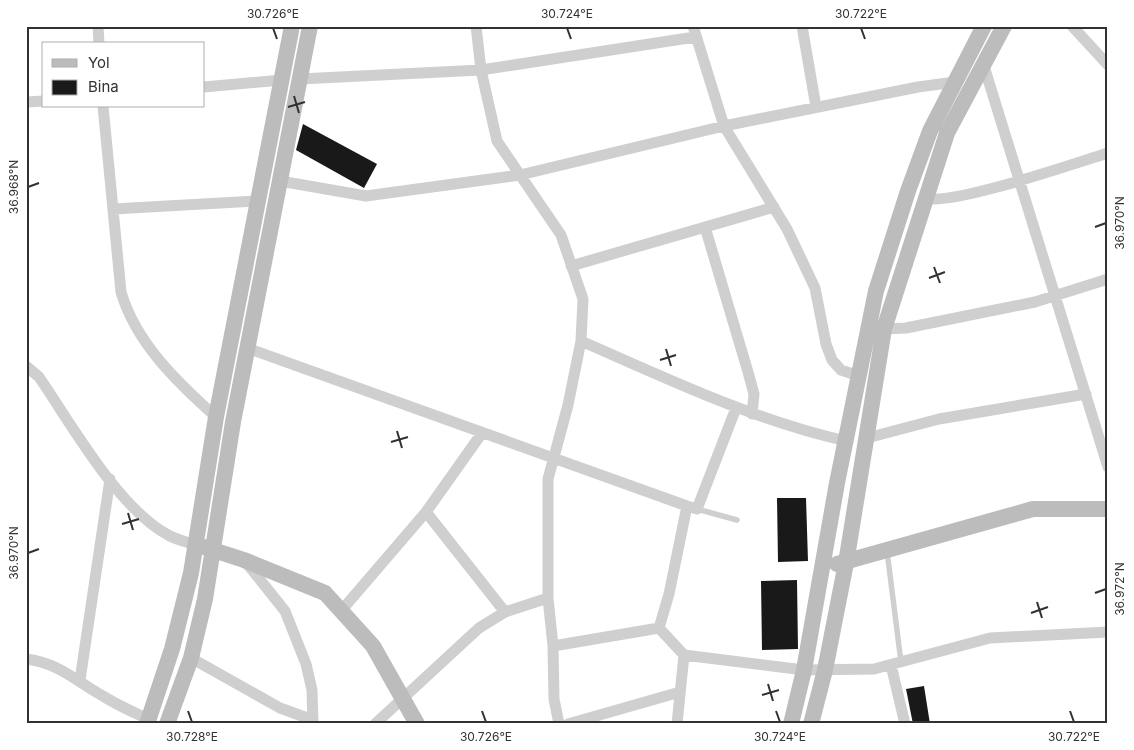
<svg xmlns="http://www.w3.org/2000/svg" width="1134" height="750" viewBox="0 0 1134 750" font-family="Inter,sans-serif">
  <style>
    .building { fill: #191919 }
    .lines { fill: none; stroke-linecap: round; stroke-linejoin: round }
    .lane { stroke: #cfcfcf; stroke-width: 5.5 }
    .street { stroke: #cfcfcf; stroke-width: 11 }
    .secondary { stroke: #bcbcbc; stroke-width: 16 }
    .ticks { fill: none; stroke: #323232; stroke-width: 2 }
    .neatline { fill: none; stroke: #323232; stroke-width: 2 }
    .ticks-label { font-size: 12px; text-anchor: middle; fill: #323232 }
  </style>
  <rect width="100%" height="100%" fill="#fff"/>
  <path class="building" d="M303,124L377,164L364,188L296,150Z
    M777,498H806L808,561L778,562Z
    M797,580L798,649L762,650L761,581Z
    M924,686L930,724H913L906,689Z"/>
  <g class="lines">
    <path class="lane" d="M697,509L737,520
      M887,551L901,662"/>
    <path class="street" d="M98,26L99,44
      M476,26L481,70L497,141L561,235L583,299L581,341L568,405L548,479V598L553,646L554,699L559,724
      M693,26L724,126L787,229L815,288L826,344L832,360L841,370L859,376
      M802,26L816,107
      M1072,26L1108,65
      M983,63L1108,467
      M300,79L481,70L695,37
      M204,87L282,80
      M26,102L44,101
      M103,106L121,292C136,343 177,382 216,417
      M280,181L366,196L520,175L724,126L918,87L955,82
      M926,198C952,206 1075,163 1108,153
      M113,209L258,201
      M705,227L748,372L754,394L752,414
      M571,266L774,207
      M884,329L906,328L1035,302L1108,279
      M581,341C668,379 753,420 846,441
      M247,348L687,506L669,594L659,628L684,655L804,670L874,669L990,638L1108,632
      M26,366L39,377C72,425 119,510 170,536C178,540 187,542 195,545
      M867,438L939,419L1086,394
      M687,506L697,509L736,408
      M426,512L482,433
      M245,561L285,611L306,664L312,690L313,724
      M341,611L426,512L505,612
      M553,646L659,628
      M191,658L280,708L313,720
      M26,659C59,663 76,681 103,696C117,705 133,712 148,719
      M891,665L905,724
      M80,680L110,479
      M375,724L479,628L505,612L548,598
      M568,724L680,692
      M677,724L684,655"/>
    <path class="secondary" d="M204,547L244,560L325,593L373,646L417,724
      M837,564L1033,509H1108
      M147,724L172,649L191,573L216,417L292,26
      M167,724L191,658L205,599L233,422L310,26
      M791,724L804,670L837,483L876,291L908,191L930,131L984,26
      M811,724L825,670L846,563L884,329L947,133L1004,26"/>
  </g>
  <path class="ticks" d="M273,28L277,39M567,28L571,39M861,28L865,39M294,96L299,113M288,107L305,102M28,187L39,183M1095,227L1106,223M934,267L940,283M929,278L945,272M666,349L671,366M660,360L676,355M397,431L402,448M391,442L408,437M128,513L133,530M122,524L139,519M28,553L39,549M1095,593L1106,589M1037,602L1042,618M1031,613L1048,607M768,684L773,701M762,695L779,690M188,711L192,722M482,711L486,722M776,711L780,722M1070,711L1074,722"/>
  <rect width="1134" height="750" fill="none" stroke="#ffffff" stroke-width="55"/>
  <rect x="42" y="42" width="162" height="65" fill="#ffffff" stroke="#adadad"/>
  <rect x="52" y="59" width="25" height="8" fill="#bcbcbc" stroke="#adadad"/>
  <text x="88" y="68" font-size="15" fill="#323232">Yol</text>
  <rect x="52" y="80" width="25" height="15" fill="#191919" stroke="#adadad"/>
  <text x="88" y="92" font-size="15" fill="#323232">Bina</text>
  <rect x="28" y="28" width="1078" height="694" class="neatline"/>
  <g class="ticks-label">
    <text x="273" y="18">30.726°E</text>
    <text x="567" y="18">30.724°E</text>
    <text x="861" y="18">30.722°E</text>
    <text transform="translate(14 187) rotate(-90)" y="4">36.968°N</text>
    <text transform="translate(1120 223) rotate(-90)" y="4">36.970°N</text>
    <text transform="translate(14 553) rotate(-90)" y="4">36.970°N</text>
    <text transform="translate(1120 589) rotate(-90)" y="4">36.972°N</text>
    <text x="192" y="741">30.728°E</text>
    <text x="486" y="741">30.726°E</text>
    <text x="780" y="741">30.724°E</text>
    <text x="1074" y="741">30.722°E</text>
  </g>
</svg>
